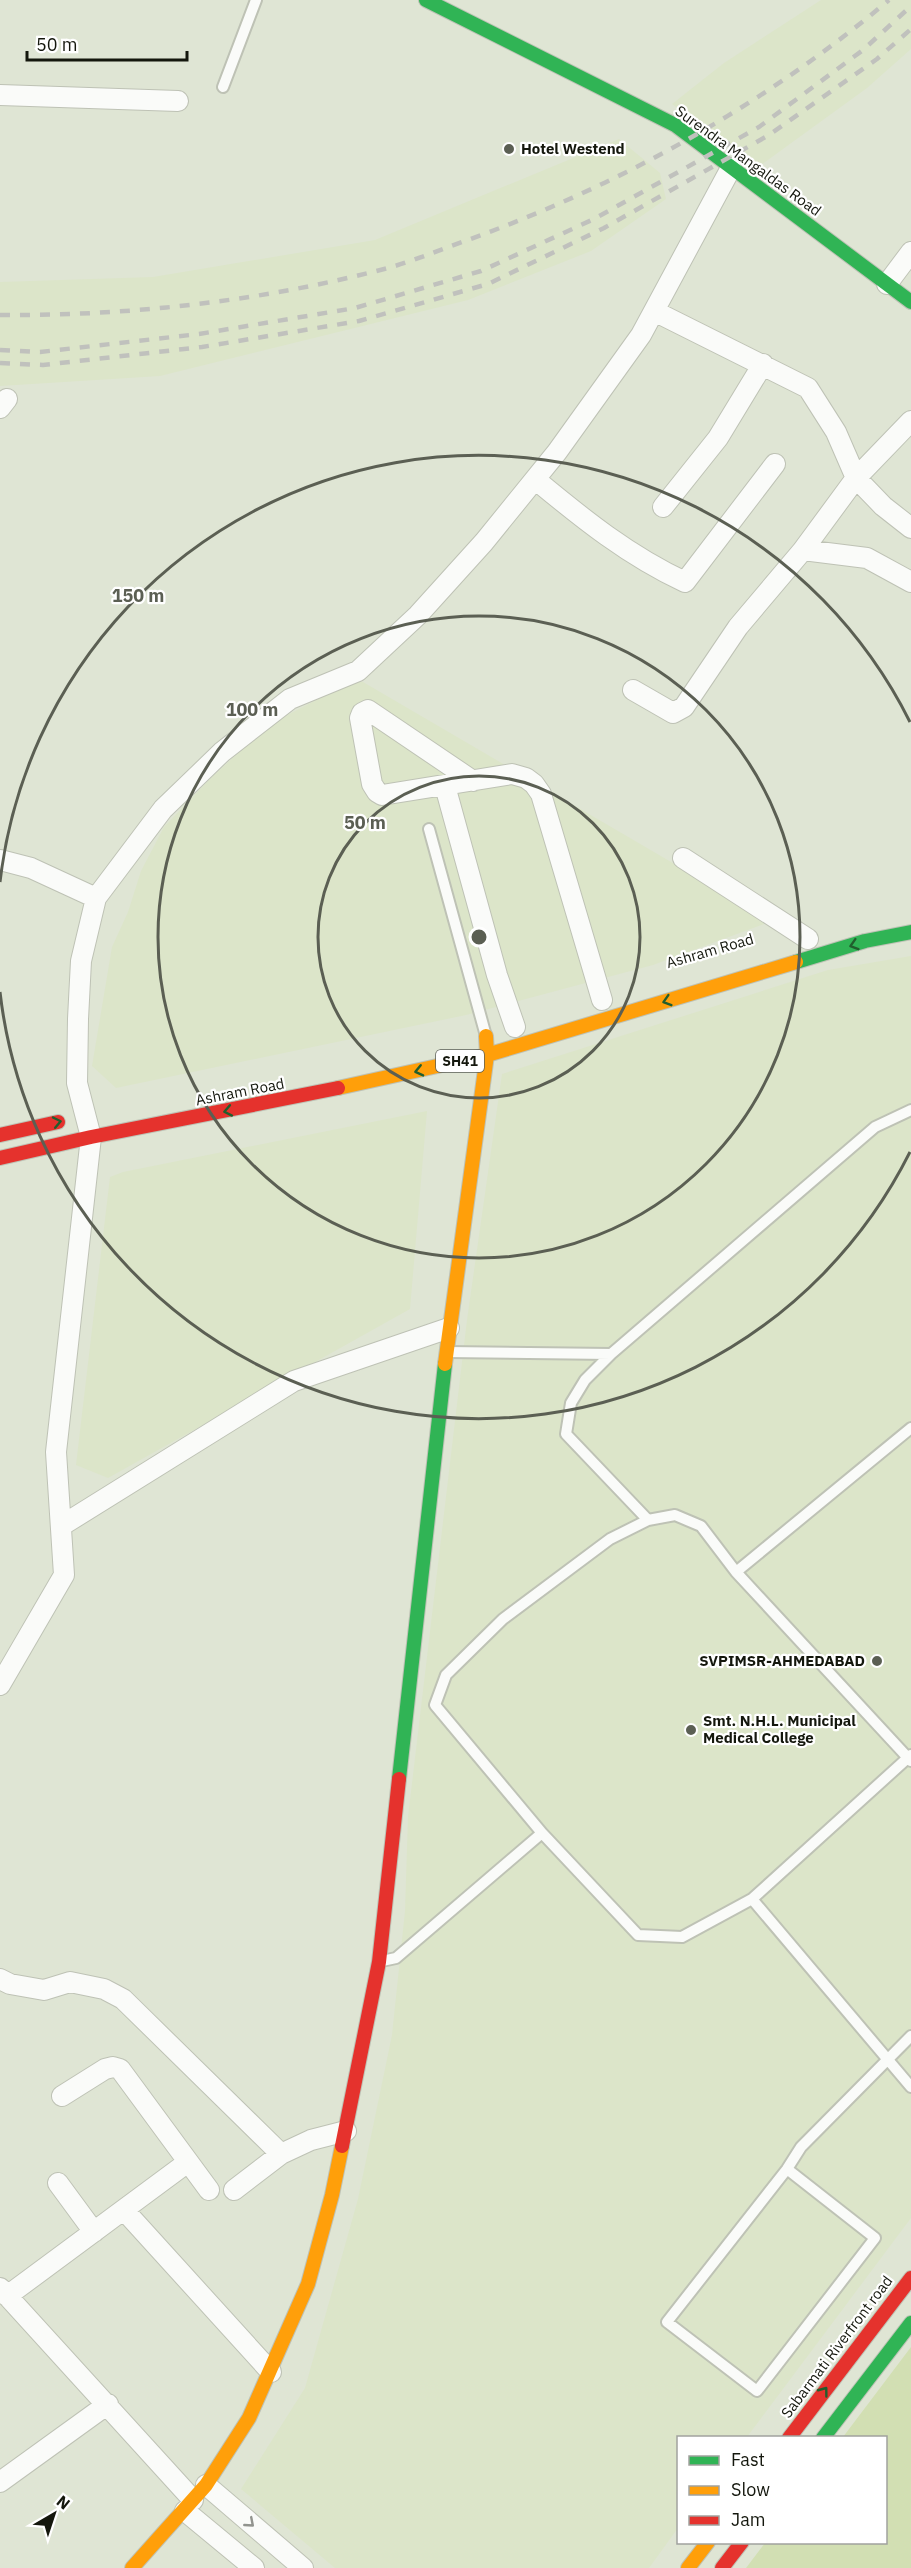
<svg xmlns="http://www.w3.org/2000/svg" width="911" height="2568" viewBox="0 0 911 2568" font-family="'IBM Plex Sans',sans-serif">
  <style>
    .built { fill: #dce5c9 }
    .green { fill: #d2dfb3 }
    .lines { fill: none; stroke-linecap: round; stroke-linejoin: round }
    .lane-casing { stroke: #bec2b5; stroke-width: 14 }
    .street-casing { stroke: #bec2b5; stroke-width: 22 }
    .fast-casing { stroke: #bec2b5; stroke-width: 16 }
    .slow-casing { stroke: #bec2b5; stroke-width: 16 }
    .jam-casing { stroke: #bec2b5; stroke-width: 16 }
    .lane { stroke: #fafbf9; stroke-width: 10 }
    .street { stroke: #fafbf9; stroke-width: 20 }
    .fast { stroke: #30b455; stroke-width: 14 }
    .slow { stroke: #ff9f0a; stroke-width: 14 }
    .jam { stroke: #e5322d; stroke-width: 14 }
    .rail { stroke: #c0c1bd; stroke-width: 4.5; stroke-dasharray: 10 10; stroke-linecap: butt }
    .oneway { stroke: #215e2d }
    .oneway2 { stroke: #92948f }
    .ring { fill: none; stroke: #5b5f53; stroke-width: 3 }
    .poi-dot { fill: #5b5f53; stroke: #fff; stroke-width: 2 }
    .labels { text-anchor: middle; stroke-width: 4.5; stroke-linejoin: round; paint-order: stroke }
    .shield { fill: #fff; stroke: #5a5d56; stroke-width: 1.5 }
    .shield-label { font-size: 14px; font-weight: bold; fill: #14170d }
    .poi-label { font-size: 15px; font-weight: bold; fill: #14170d; stroke: #fff; text-anchor: start }
    .street-label { font-size: 15px; fill: #14170d; stroke: #fff }
    .centre { fill: #5b5f53; stroke: #fff; stroke-width: 3 }
    .ring-label { font-size: 18px; text-anchor: middle; font-weight: bold; fill: #5b5f53; stroke: #fff; stroke-width: 4.5; stroke-linejoin: round; paint-order: stroke }
  </style>
  <rect width="100%" height="100%" fill="#dfe5d4"/>
  <path class="built" d="M821,0H911V49L867,88L757,168L672,104L724,63Z
    M619,139L660,173L666,199L591,251L468,300L160,376L0,386V282L153,277L375,240Z
    M355,680L363,682L772,921L653,965L466,1015L116,1088L92,1066L112,947L128,912L141,871L164,827L209,780L268,725Z
    M911,956V2218L747,2437L678,2438V2528L649,2568H335L241,2489L305,2388L358,2199L392,2035L405,1911L408,1817L467,1320L502,1074L828,970Z
    M427,1111L410,1309L108,1478L76,1465L110,1177L123,1172Z"/>
  <path class="green" d="M911,2347V2568H746L765,2543L886,2542V2438L843,2437Z"/>
  <g class="lines">
    <g class="lane-casing">
      <path id="lane" d="M223,87L256,0
        M429,829L486,1036
        M447,1352L611,1354L875,1127L911,1110
        M648,1520L675,1515L701,1526L736,1572L911,1761
        M736,1572L911,1428
        M542,1833L638,1935L682,1937L752,1899L911,2087
        M752,1899L911,1755
        M382,1961L396,1958L542,1833L435,1705L446,1675L503,1619L610,1539L648,1520L566,1434L571,1403L585,1380L611,1354
        M787,2169L875,2238L757,2391L667,2322L787,2169L801,2147L911,2036"/>
    </g>
    <g class="street-casing">
      <path id="street" d="M0,95L178,101
        M887,284L911,252
        M656,312L808,388L836,432L856,478L883,506L911,528
        M0,408L7,399
        M536,480C583,519 629,556 685,582L775,464
        M663,507L718,438L763,364
        M803,550L867,558L911,582
        M633,690L673,713L684,707L738,627L803,550L856,478L911,421
        M473,781L368,710L362,713L360,718L372,784L377,792L382,795L512,774L526,778L534,784L541,794L602,1000
        M445,786L497,975L515,1027
        M683,858L808,939
        M0,860L31,868L96,898
        M61,1526L294,1381L449,1328
        M0,1685L64,1575L56,1452L91,1137L77,1083L78,1019L81,961L96,898L163,809L222,752L290,699L358,671L418,615L484,542L557,452L641,335L731,168
        M0,1979L10,1984L44,1990L70,1982L104,1989L123,1999L281,2154L311,2140L346,2131
        M62,2096L105,2069L113,2067L120,2069L209,2190
        M58,2183L94,2232
        M234,2190L281,2154
        M124,2210L271,2372
        M0,2288L193,2500
        M7,2296L188,2162
        M0,2482L108,2404
        M206,2485L303,2568
        M185,2511L254,2568"/>
    </g>
    <g class="fast-casing">
      <path id="fast" d="M426,0L675,125L911,302
        M796,962L865,941L911,932
        M399,1779L445,1364
        M823,2438L911,2323"/>
    </g>
    <g class="slow-casing">
      <path id="slow" d="M338,1088L487,1055L796,962
        M445,1364L487,1055L486,1036
        M132,2568L206,2485L249,2418L308,2284L332,2195L342,2146
        M688,2568L708,2542"/>
    </g>
    <g class="jam-casing">
      <path id="jam" d="M0,1135L58,1122
        M0,1158L91,1137L338,1088
        M342,2146L379,1962L399,1779
        M789,2438L911,2278
        M722,2568L742,2542"/>
    </g>
    <use href="#lane" class="lane"/>
    <use href="#street" class="street"/>
    <use href="#fast" class="fast"/>
    <use href="#slow" class="slow"/>
    <use href="#jam" class="jam"/>
    <path class="rail" d="M0,315C130,316 263,301 388,268C413,261 437,251 462,242C617,187 763,106 889,0
      M0,350L40,352L199,334L355,308L481,271L594,219L759,127L863,50L911,6
      M0,363L43,365L202,347L359,321L488,284L604,228L769,135L877,59L911,29"/>
  </g>
  <defs><path id="oneway-chevron" d="M-2-3.5L2.5 0L-2 3.5" fill="none" stroke-width="1.6" stroke-linecap="round" stroke-linejoin="round" transform="scale(1.5)"/></defs>
  <g class="oneway">
    <use href="#oneway-chevron" transform="translate(854 945) rotate(163)"/>
    <use href="#oneway-chevron" transform="translate(667 1001) rotate(163)"/>
    <use href="#oneway-chevron" transform="translate(419 1071) rotate(167)"/>
    <use href="#oneway-chevron" transform="translate(228 1111) rotate(169)"/>
    <use href="#oneway-chevron" transform="translate(57 1122) rotate(-12)"/>
    <use href="#oneway-chevron" transform="translate(824 2391) rotate(-53)"/>
  </g>
  <use class="oneway2" href="#oneway-chevron" transform="translate(250 2523) rotate(41)"/>
  <g class="ring">
    <circle cx="479" cy="937" r="161"/>
    <circle cx="479" cy="937" r="321"/>
    <path d="M910 1152A482 482 0 0 1 0 992M0 882A482 482 0 0 1 910 722"/>
  </g>
  <g class="poi-dot">
    <circle cx="509" cy="149" r="6"/>
    <circle cx="877" cy="1661" r="6"/>
    <circle cx="691" cy="1730" r="6"/>
  </g>
  <g class="labels">
    <rect class="shield" x="436" y="1050" width="48" height="22" rx="4.5"/>
    <g class="shield-label">
      <text x="460" y="1066">SH41</text>
    </g>
    <g class="poi-label">
      <text x="521" y="154">Hotel Westend</text>
      <text x="865" y="1666" text-anchor="end">SVPIMSR-AHMEDABAD</text>
      <text x="703" y="1726">Smt. N.H.L. Municipal<tspan x="703" dy="17">Medical College</tspan></text>
    </g>
    <g class="street-label">
      <text transform="translate(748 161) rotate(36)" y="5">Surendra Mangaldas Road</text>
      <text transform="translate(710 951) rotate(-16)" y="5">Ashram Road</text>
      <text transform="translate(240 1092) rotate(-11)" y="5">Ashram Road</text>
      <text transform="translate(837 2347) rotate(-53)" y="5">Sabarmati Riverfront road</text>
    </g>
  </g>
  <circle cx="479" cy="937" r="9" class="centre"/>
  <g class="ring-label">
    <text x="138" y="602">150 m</text>
    <text x="252" y="716">100 m</text>
    <text x="365" y="829">50 m</text>
  </g>
  <rect x="677" y="2436" width="210" height="108" fill="#ffffff" stroke="#a1a29e" stroke-width="1.5"/>
  <rect x="689" y="2456" width="30" height="9" fill="#30b455" stroke="#a1a29e" stroke-width="1.5"/>
  <text x="731" y="2466" font-size="18" fill="#14170d">Fast</text>
  <rect x="689" y="2486" width="30" height="9" fill="#ff9f0a" stroke="#a1a29e" stroke-width="1.5"/>
  <text x="731" y="2496" font-size="18" fill="#14170d">Slow</text>
  <rect x="689" y="2516" width="30" height="9" fill="#e5322d" stroke="#a1a29e" stroke-width="1.5"/>
  <text x="731" y="2526" font-size="18" fill="#14170d">Jam</text>
  <g transform="translate(54 2514) rotate(39)" stroke="#ffffff" stroke-width="4.5" paint-order="stroke">
  <path d="M0-4.5L10 22L0 15L-10 22Z" fill="#14170d"/>
  <text y="-9" font-size="16" font-weight="bold" text-anchor="middle" fill="#14170d">N</text>
  </g>
  <path d="M27 51v9h160v-9" fill="none" stroke="#14170d" stroke-width="3"/>
  <text x="36" y="51" font-size="18" fill="#14170d" stroke="#ffffff" stroke-width="4.5" paint-order="stroke">50 m</text>
</svg>
